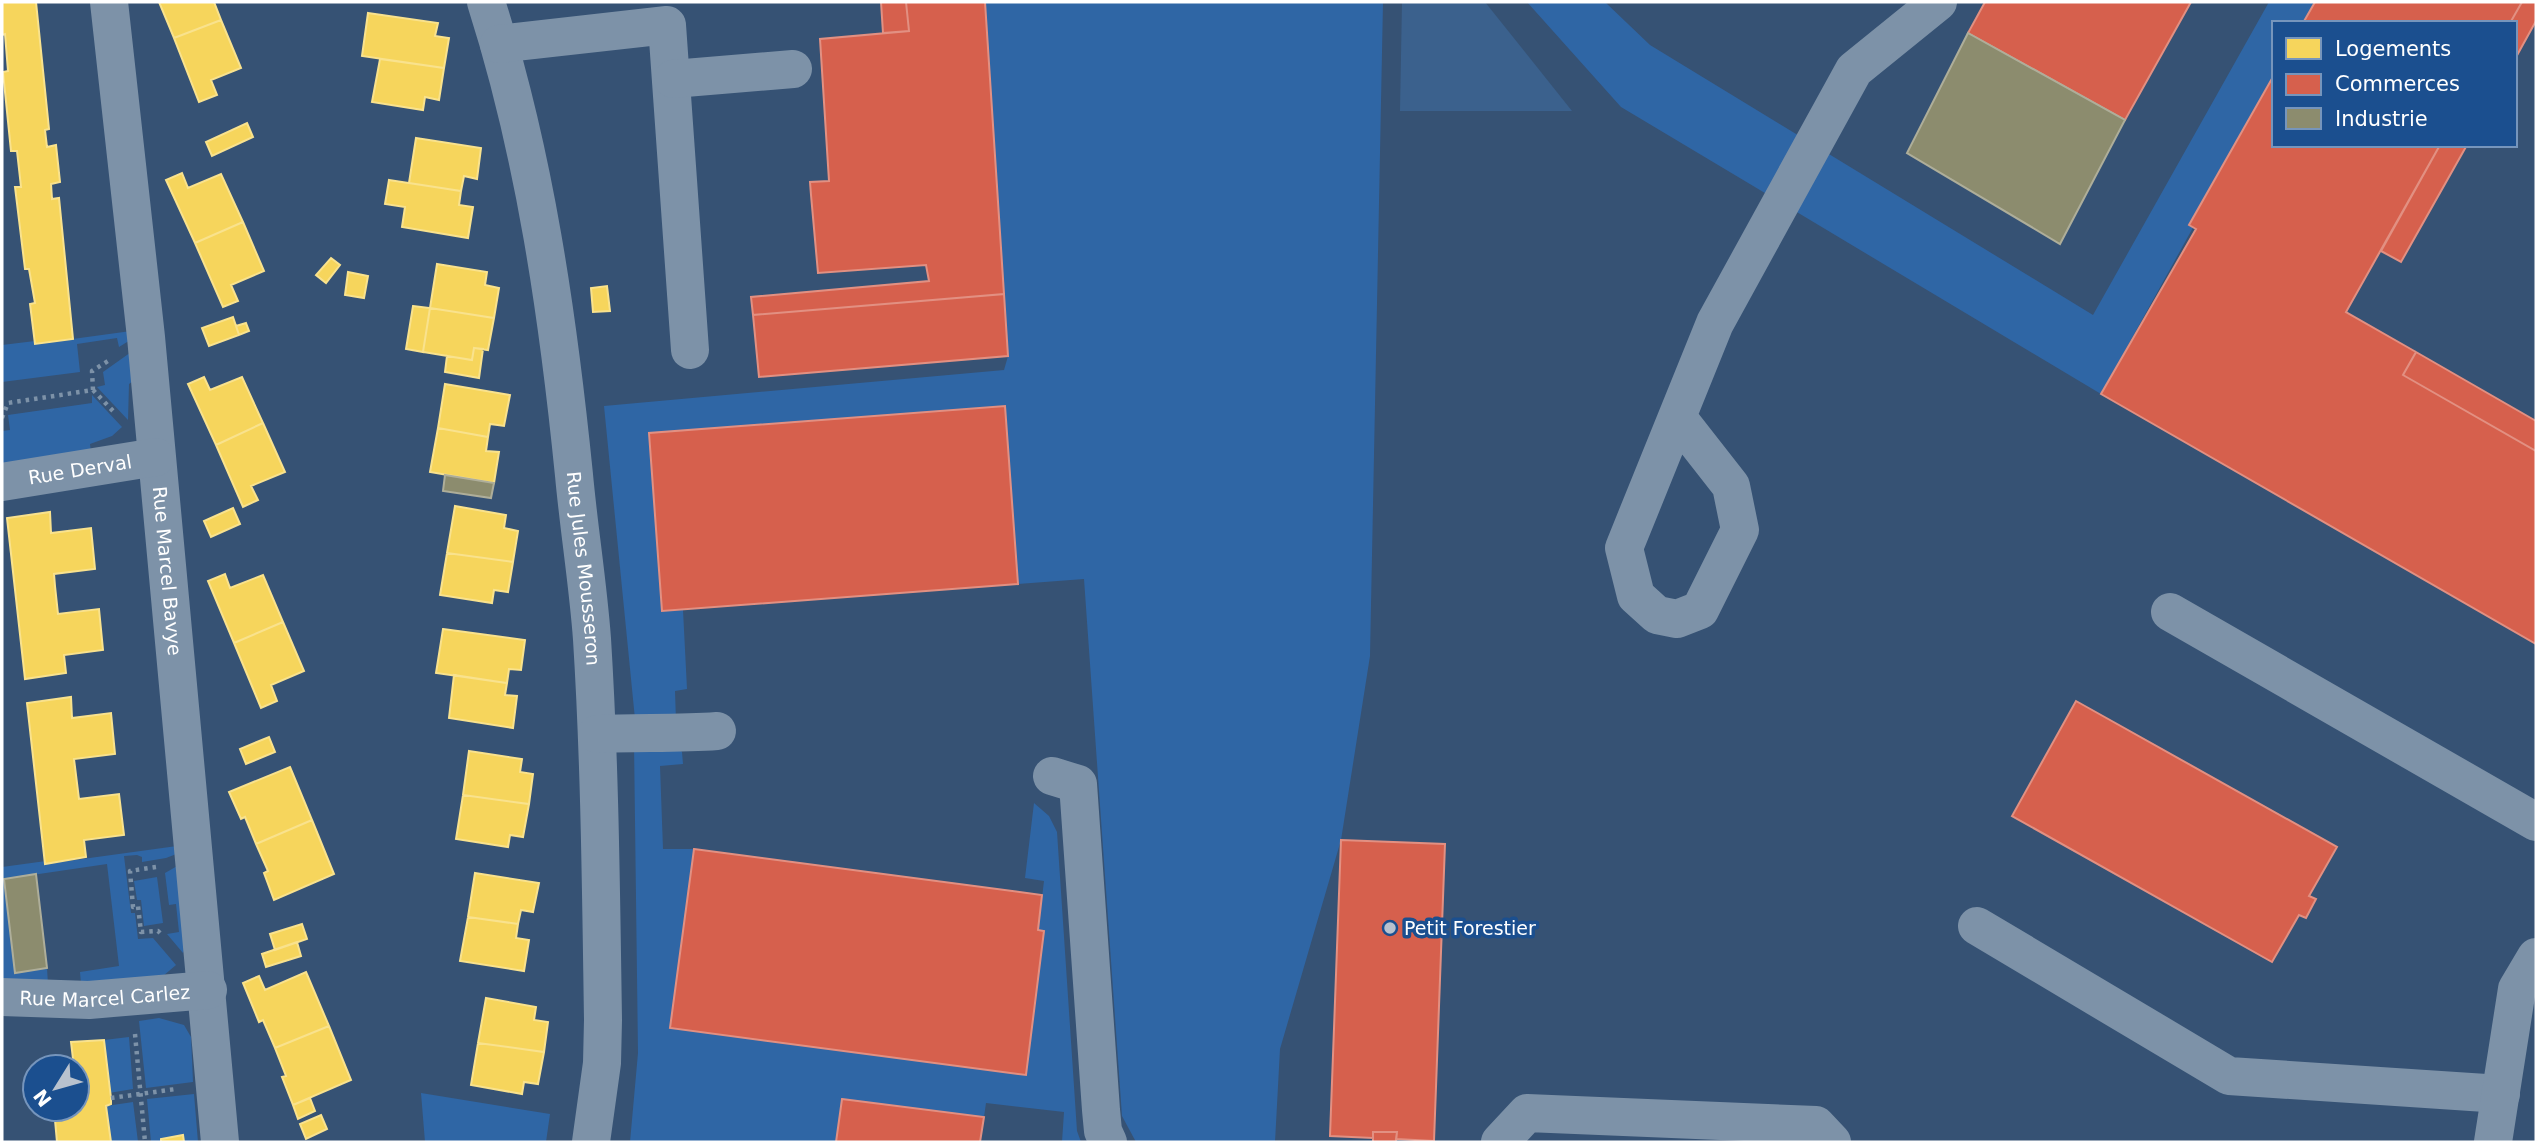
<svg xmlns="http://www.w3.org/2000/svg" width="2538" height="1144" viewBox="0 0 2538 1144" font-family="'DejaVu Sans',sans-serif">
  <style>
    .green { fill: #2f66a5 }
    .water { fill: #3b618d }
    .homes { fill: #f6d55c; stroke: #f9e28d; stroke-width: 2 }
    .shops { fill: #d6604d; stroke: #e29082; stroke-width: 2 }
    .industry { fill: #8c8c6e; stroke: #aeae9a; stroke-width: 2 }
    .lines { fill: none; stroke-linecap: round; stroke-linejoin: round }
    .path { stroke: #7d92a8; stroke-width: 4.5; stroke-dasharray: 3.5 5; stroke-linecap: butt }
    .minor { stroke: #7d92a8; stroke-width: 38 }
    .poi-dot { fill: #b9c2ce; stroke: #1b4f8f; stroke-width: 2.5 }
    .labels { text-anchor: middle; stroke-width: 7; stroke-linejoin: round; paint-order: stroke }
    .street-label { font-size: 19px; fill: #fff; stroke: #1b4f8f }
    .poi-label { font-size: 19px; fill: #fff; stroke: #1b4f8f; text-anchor: start }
  </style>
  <rect width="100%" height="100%" fill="#365274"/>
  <path class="green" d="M985,2H1383L1370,656L1341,840L1280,1049L1275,1142H1136L1122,1116L1084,579L1018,584L1005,406L650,433L662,611L683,610L687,689L675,691L676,721L635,719L604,406L1004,370L1008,356Z
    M1527,2H1605L1650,45L2093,315L2269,2H2317L2306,23H2274V81L2101,394L1621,107Z
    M131,331L132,339L119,347L117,338L77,344L80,372L2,382V345L35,341L36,344Z
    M134,350L137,378L129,384L128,420L97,387L105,385L103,372Z
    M92,395L122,427L112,436L90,444L91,453L2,470V431L10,430L8,415L92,403Z
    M634,743L676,745L682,752L683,764L660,766L663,849H694L671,1028L1025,1075L1044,931L1038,930L1044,881L1025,878L1034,803L1049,816L1057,832L1077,1131L1081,1142H1062L1064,1112L986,1103L984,1117L843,1099L836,1142H630L638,1053Z
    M177,846L179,853L166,858L142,862V857L137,855L124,856L131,913H135L138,939L153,938L176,965L163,976L81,984L80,972L119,966L107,864L5,879L15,972L47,968L48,984L2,978V867L46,861V864Z
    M179,865L186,946L183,953L167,934L179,932L176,904L169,905L165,873Z
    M157,877L163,923L144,926L141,900H137L134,881Z
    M159,1018L184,1025L191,1037L193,1082L146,1088L139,1021Z
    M129,1037L133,1089L109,1093L104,1040Z
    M421,1093L550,1114L546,1142H425Z
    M194,1094L198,1142H184L183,1136L161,1139V1142H151L147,1099Z
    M133,1102L138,1142H111L106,1106Z"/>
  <path class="water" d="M1402,2H1485L1572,111H1400Z"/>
  <path class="homes" d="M2,2H36L49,129L45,130L47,147L56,145L60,182L51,184L52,199L59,198L73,339L35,344L30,304L35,303L29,269H25L15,187H21L17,151H11L3,72L8,71L5,34L2,35Z
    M159,2H214L221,20L174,38Z
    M368,13L438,23L435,36L449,38L444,68L362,56Z
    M221,20L241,68L211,80L217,95L199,102L174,38Z
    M380,59L444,68L439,100L425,97L423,110L372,102Z
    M247,123L253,137L212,156L206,142Z
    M416,138L481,148L477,179L464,176L461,191L409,183Z
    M182,173L188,188L221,174L243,222L195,243L166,180Z
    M389,180L461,191L459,205L473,207L468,238L402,227L405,207L385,204Z
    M243,222L264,271L231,285L238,301L223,307L195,243Z
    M331,258L340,265L326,283L316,275Z
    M437,264L487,272L485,285L499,288L494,318L430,308Z
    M348,272L368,276L364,298L345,295Z
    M607,286L610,311L593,312L591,288Z
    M413,306L430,308L423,352L406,349Z
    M430,308L494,318L488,350L474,348L472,360L423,352Z
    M233,317L239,335L209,346L202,328Z
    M246,323L249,331L239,335L236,326Z
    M474,348L483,349L479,378L445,372L447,356L472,360Z
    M204,377L210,390L242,377L263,423L216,445L188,384Z
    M445,384L510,395L504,426L490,424L488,437L438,428Z
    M263,423L285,472L251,486L258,500L243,507L216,445Z
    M438,428L488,437L486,451L499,452L494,483L430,472Z
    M455,506L506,515L504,528L518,531L513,562L447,553Z
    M233,508L240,524L211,537L204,521Z
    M50,512L51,533L91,528L95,569L54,574L55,586L58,614L99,609L103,650L64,655L66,673L25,679L7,518Z
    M447,553L513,562L508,592L494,590L492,603L440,595Z
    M225,574L230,588L263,575L283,622L234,643L208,581Z
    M283,622L304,671L271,685L277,701L261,708L234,643Z
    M443,629L525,640L521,670L509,669L507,683L436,673Z
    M454,675L507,683L505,695L517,696L513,728L449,718Z
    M71,697L72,718L111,713L115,754L74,759L79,799L119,794L124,835L84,840L86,857L45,864L27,703Z
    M269,737L275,752L246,764L240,749Z
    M469,751L522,759L520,772L533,774L529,804L463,795Z
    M290,767L312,820L256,844L245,817L241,819L229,792Z
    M463,795L529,804L523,837L510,835L508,847L456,839Z
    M312,820L334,874L274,900L264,873L268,871L256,844Z
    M475,873L539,883L533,912L521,910L518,924L468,917Z
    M468,917L518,924L516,938L529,940L524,971L460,961Z
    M302,924L307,939L275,950L270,934Z
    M297,942L301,956L266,967L262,954Z
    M306,972L329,1026L275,1048L263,1020L259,1022L243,983L259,976L265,990Z
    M486,998L536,1007L534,1020L548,1022L544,1052L478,1043Z
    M329,1026L351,1080L293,1105L282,1077L286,1076L275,1048Z
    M104,1040L111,1098V1104L106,1106L111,1142H57L54,1109H77V1067H74L71,1042Z
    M478,1043L544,1052L538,1084L524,1082L522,1094L471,1085Z
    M310,1098L315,1111L298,1119L293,1105Z
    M321,1115L327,1129L306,1139L300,1124Z
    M183,1135L184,1142H161V1139Z"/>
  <path class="shops" d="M881,2H906L909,31L883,33Z
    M906,2H985L1004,294L753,315L751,297L929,281L926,265L818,273L811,195L810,182L829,181L820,39L909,31Z
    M1985,2H2191L2125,120L1968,33Z
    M2315,2H2522L2510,23H2303Z
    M2522,2H2536V21L2515,59V23H2510Z
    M2274,75V145H2440L2346,312L2416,352L2403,375L2536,451V644L2101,394L2196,229L2189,225Z
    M2440,145H2467L2401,262L2381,251Z
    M1004,294L1008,356L759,377L753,315Z
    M2416,352L2536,421V451L2403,375Z
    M1005,406L1018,584L662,611L649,433Z
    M2076,701L2337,847L2309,896L2316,899L2306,918L2299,915L2272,962L2012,816Z
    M1341,840L1445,844L1434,1141L1396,1139L1397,1132H1373V1138L1330,1136Z
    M694,849L1042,895L1038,930L1044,931L1026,1075L670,1028Z
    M842,1099L984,1117L980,1142H836Z
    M1373,1132H1397L1396,1142H1373Z"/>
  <path class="industry" d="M1968,33L2125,120L2060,244L1907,153Z
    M445,475L494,483L491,498L443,491Z
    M36,874L47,968L15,973L4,879Z"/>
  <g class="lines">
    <path class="path" d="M93,390L92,371L108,361
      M2,418L8,403L93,390L113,411
      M156,867L130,871L133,907L138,906L141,932L158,931L160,933
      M135,1034L145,1142
      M111,1098L176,1089"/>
    <g class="minor">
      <path id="s1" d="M109,2L146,337L220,1142"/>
      <path id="s2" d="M486,2C535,155 558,316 574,475C579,530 588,584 592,639C600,766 601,893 603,1020L602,1063L591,1142"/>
      <path d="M499,44L667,25L690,350"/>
      <path d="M673,79L793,69"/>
      <path d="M1677,417L1731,486L1740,530L1700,610L1677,619L1657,615L1636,596L1624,548L1715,323L1854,70L1938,2"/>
      <path id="s3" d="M2,482L156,457"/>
      <path d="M2170,612L2536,822"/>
      <path d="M597,734C637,732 677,734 717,731"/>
      <path d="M1052,776L1078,784L1101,1110L1103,1131L1108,1142"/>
      <path d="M1977,926L2229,1076L2501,1094"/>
      <path id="s4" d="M2,997L89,1000L208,990"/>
      <path d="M1500,1142L1527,1113L1816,1125L1832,1142"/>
      <path d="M2493,1142L2517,989L2536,957"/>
    </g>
  </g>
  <circle class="poi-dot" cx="1390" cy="928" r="7"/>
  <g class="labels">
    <g class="street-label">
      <text dy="7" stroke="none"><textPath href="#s3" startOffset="79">Rue Derval</textPath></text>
      <text dy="7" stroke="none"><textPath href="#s2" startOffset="576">Rue Jules Mousseron</textPath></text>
      <text dy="7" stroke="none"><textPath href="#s1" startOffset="572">Rue Marcel Bavye</textPath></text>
      <text dy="7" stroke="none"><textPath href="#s4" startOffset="103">Rue Marcel Carlez</textPath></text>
    </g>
    <g class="poi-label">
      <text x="1404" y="935">Petit Forestier</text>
    </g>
  </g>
  <rect width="2538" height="1144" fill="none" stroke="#ffffff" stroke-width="7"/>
  <rect x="2272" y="21" width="245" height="126" fill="#1b4f8f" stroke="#7695bc" stroke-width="2"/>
  <rect x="2286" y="38" width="35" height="21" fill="#f6d55c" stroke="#7695bc" stroke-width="2"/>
  <text x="2335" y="56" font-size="21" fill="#ffffff">Logements</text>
  <rect x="2286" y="74" width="35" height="21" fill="#d6604d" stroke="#7695bc" stroke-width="2"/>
  <text x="2335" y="91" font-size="21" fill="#ffffff">Commerces</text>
  <rect x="2286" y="108" width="35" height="21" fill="#8c8c6e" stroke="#7695bc" stroke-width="2"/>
  <text x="2335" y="126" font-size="21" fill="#ffffff">Industrie</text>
  <g transform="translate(56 1088) rotate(233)"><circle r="33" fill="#1b4f8f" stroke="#7695bc" stroke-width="2"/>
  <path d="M0-5L12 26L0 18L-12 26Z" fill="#b9c2ce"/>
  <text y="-10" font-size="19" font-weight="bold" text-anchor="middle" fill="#ffffff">N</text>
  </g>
</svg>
